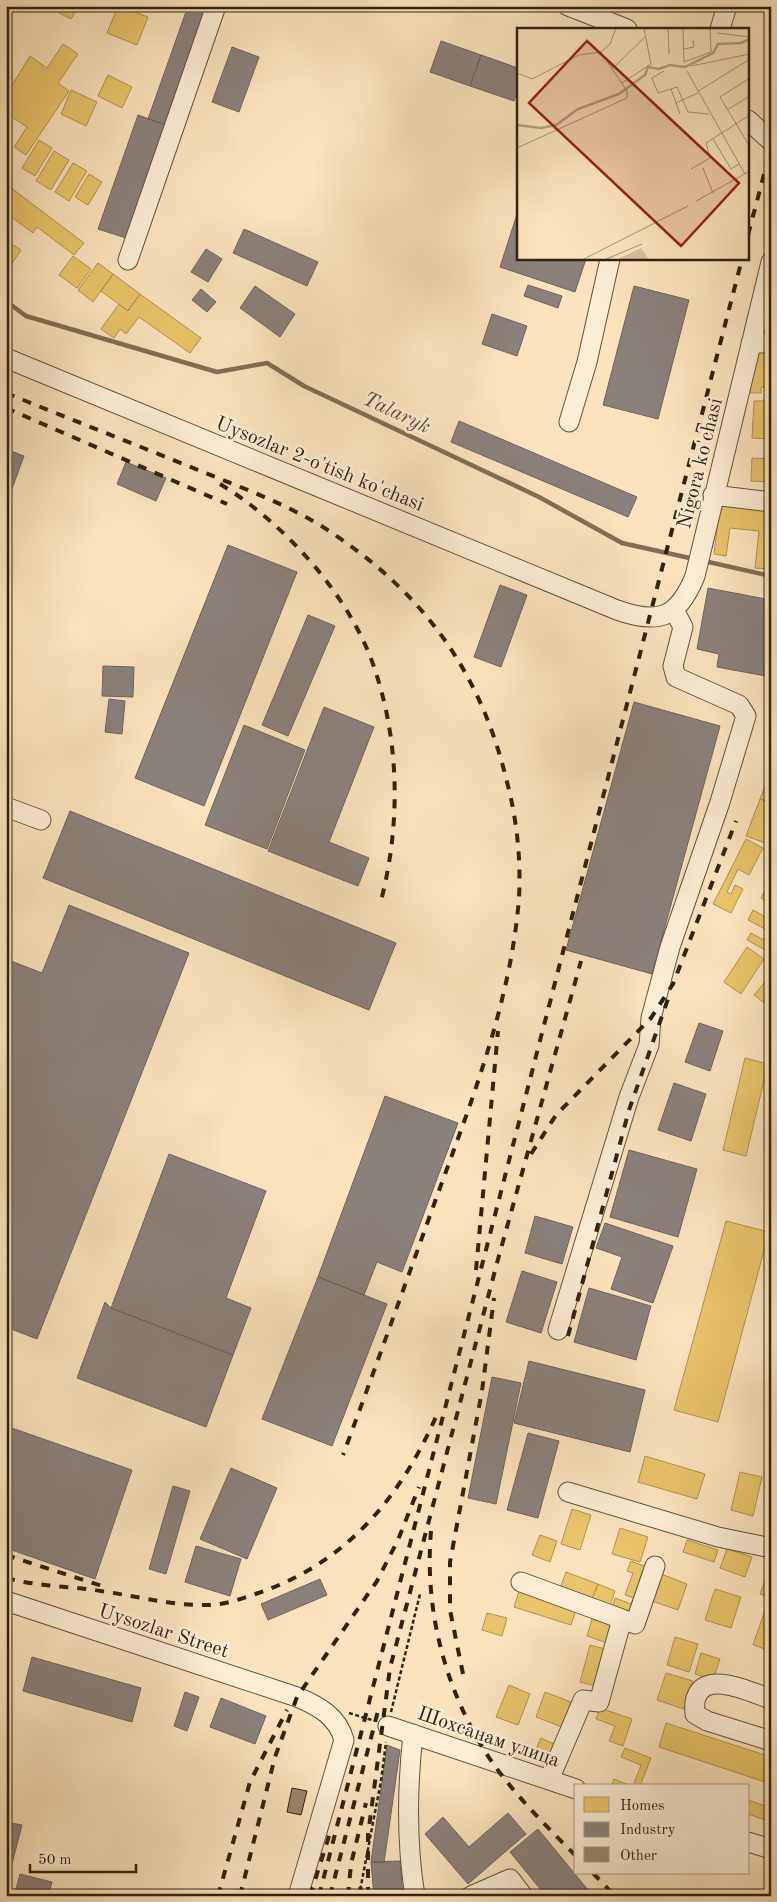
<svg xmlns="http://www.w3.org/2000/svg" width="777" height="1902" viewBox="0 0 777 1902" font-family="'Old Standard TT',serif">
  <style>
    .homes { fill: #e9c46a; stroke: #b2934f }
    .industry { fill: #8a817c; stroke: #6f645c }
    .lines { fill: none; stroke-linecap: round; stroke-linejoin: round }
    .stream { stroke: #816e55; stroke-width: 4.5 }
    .building { fill: #9a866b; stroke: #302211 }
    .minor-casing { stroke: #63523c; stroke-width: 21 }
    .path { stroke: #302211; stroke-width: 2.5; stroke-dasharray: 4 2.5; stroke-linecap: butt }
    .minor { stroke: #fdedd5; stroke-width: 19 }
    .rail { stroke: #302211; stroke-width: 4; stroke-dasharray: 9 9; stroke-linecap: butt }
    .labels { text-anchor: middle; stroke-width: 5; stroke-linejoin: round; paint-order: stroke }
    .street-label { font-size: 20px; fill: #302211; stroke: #fdedd5 }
    .water-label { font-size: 21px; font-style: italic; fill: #5f4e39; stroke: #fdedd5 }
    .inset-river { fill: none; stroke: #b7a183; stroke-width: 2.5 }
    .inset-road { fill: none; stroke: #aa9679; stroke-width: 1 }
    .view { fill: #8f2418; fill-opacity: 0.15; stroke: #8f2418; stroke-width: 2.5 }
    .inset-edge { fill: none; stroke: #302211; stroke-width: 2.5 }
  </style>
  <rect width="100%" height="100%" fill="#fce3be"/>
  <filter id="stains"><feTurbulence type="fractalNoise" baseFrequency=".004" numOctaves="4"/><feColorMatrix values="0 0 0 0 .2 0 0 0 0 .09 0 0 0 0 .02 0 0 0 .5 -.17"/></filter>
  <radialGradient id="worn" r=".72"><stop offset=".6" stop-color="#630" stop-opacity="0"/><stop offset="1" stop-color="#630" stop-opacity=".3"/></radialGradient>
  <path class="homes" d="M6,6H13L6,21Z
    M45,6H72L77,9L71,19Z
    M118,6L148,17L137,45L107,33Z
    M63,44L78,54L58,83L69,91L26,155L14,147L27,127L10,116L6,121V95L30,56L47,68Z
    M108,75L132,87L122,108L98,96Z
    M71,90L97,102L86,126L61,114Z
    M39,140L52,148L35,176L22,168Z
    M54,151L69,160L51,190L36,181Z
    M73,163L87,171L69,201L55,192Z
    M89,174L102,182L88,205L75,197Z
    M6,184L84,243L74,255L37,227L33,233L6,213Z
    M10,243L21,250L7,271L6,248Z
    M73,256L91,269L77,288L59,275Z
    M98,263L113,274L93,302L78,290Z
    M113,274L140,294L128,311L101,291Z
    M140,294L201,338L190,353L139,317L126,334L120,329L114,338L101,329L119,304L128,311Z
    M759,348H771V388L761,387V393H748Z
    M754,401H771V439L752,438Z
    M752,458L771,459V482L751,481Z
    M720,502L771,508L769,569L755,568L759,531L730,528L726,556L714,554Z
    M771,771V803L760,799Z
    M760,799L771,803V845L746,836Z
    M746,839L763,848L749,875L738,869L727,892L731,894L735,885L743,889L731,913L713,904Z
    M766,888L771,891V904L761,898Z
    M753,910L771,920V953L747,940L751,933L764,940L769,931L748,920Z
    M747,947L764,959L741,994L724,982Z
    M765,982L771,987V1008L754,995Z
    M745,1058L768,1064L746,1156L723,1150Z
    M726,1221L769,1232L718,1422L674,1410Z
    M645,1456L705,1474L697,1499L638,1482Z
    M740,1472L762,1477L753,1516L731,1510Z
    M572,1509L591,1515L580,1550L561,1544Z
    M620,1528L648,1537L640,1562L612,1554Z
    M540,1535L557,1541L550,1562L532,1555Z
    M687,1540L718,1550L714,1562L683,1552Z
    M727,1549L752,1557L745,1577L720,1568Z
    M631,1561L652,1569L634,1618L611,1610L615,1598L631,1604L634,1598L625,1595L633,1573L627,1571Z
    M770,1567H771V1598L760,1594Z
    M566,1572L598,1584L591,1601L560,1589Z
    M656,1572L687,1584L678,1610L646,1599Z
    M598,1584L615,1591L609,1608L591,1601Z
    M715,1589L741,1597L731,1628L705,1620Z
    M519,1591L576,1610L571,1625L514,1607Z
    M765,1610L771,1612V1651L753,1645Z
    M487,1613L507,1618L502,1636L482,1630Z
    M592,1619L615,1626L610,1644L587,1636Z
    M675,1637L698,1644L689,1672L667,1665Z
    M590,1645L609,1650L599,1687L580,1682Z
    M701,1653L720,1659L713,1680L695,1674Z
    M666,1673L693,1681L684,1709L657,1700Z
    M509,1685L530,1694L518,1725L496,1717Z
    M545,1692L571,1702L562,1727L536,1717Z
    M600,1708L632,1719L623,1746L609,1741L615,1726L596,1719Z
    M666,1723L771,1757V1784L659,1747Z
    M541,1738L554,1744L546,1761L533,1756Z
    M625,1748L651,1758L640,1786H633L641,1765L621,1757Z
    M614,1779L631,1786H611Z
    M748,1800L771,1808V1822L748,1814Z"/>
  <path class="industry" d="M188,6H207L166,125L148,119Z
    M441,41L481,55L470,86L430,72Z
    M232,47L259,57L239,112L212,102Z
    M481,55L518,68V89L514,101L470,86Z
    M138,115L166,125L126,238L98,229Z
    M518,211V259H586L575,292L500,267Z
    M244,229L318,262L307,286L233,253Z
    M206,249L222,259L208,282L191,272Z
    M528,285L562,296L558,308L524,296Z
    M255,286L295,314L280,337L240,308Z
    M634,286L689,300L658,419L603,405Z
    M201,289L216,302L207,312L192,300Z
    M492,314L527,326L517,356L482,344Z
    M459,421L637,497L628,517L451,442Z
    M6,449L24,456L6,505Z
    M126,462L166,478L156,501L117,484Z
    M228,545L297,572L204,806L135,778Z
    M500,585L527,595L501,667L474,657Z
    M708,588L771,600V677L717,667L719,654L697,649Z
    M308,615L335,626L288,736L262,725Z
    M103,666L134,667L133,697L102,696Z
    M109,699L125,701L122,734L105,732Z
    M634,702L720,726L652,974L566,950Z
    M324,707L374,727L329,842L369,858L358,886L268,851Z
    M244,725L305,750L267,849L205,825Z
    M70,811L396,943L369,1010L43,878Z
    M69,905L189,953L37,1339L6,1327V959L42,973Z
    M699,1023L723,1031L710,1071L685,1062Z
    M674,1083L706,1094L691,1141L658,1130Z
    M385,1096L458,1123L402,1272L377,1262L364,1295L318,1277Z
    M629,1150L697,1169L678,1237L610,1217Z
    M169,1154L266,1191L226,1298L251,1308L233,1355L111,1308Z
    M535,1216L573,1227L562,1264L525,1253Z
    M605,1223L673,1246L653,1303L611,1289L622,1257L596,1248Z
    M522,1271L557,1282L541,1333L506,1322Z
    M318,1277L387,1304L332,1446L262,1419Z
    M589,1288L651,1306L636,1360L574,1342Z
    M105,1302L111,1308L233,1355L206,1427L77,1378Z
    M529,1361L645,1390L630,1452L514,1423Z
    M492,1377L521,1383L496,1504L468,1498Z
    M6,1426L132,1470L95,1579L6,1548Z
    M528,1433L559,1441L538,1518L507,1510Z
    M231,1468L277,1488L247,1559L200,1539Z
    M173,1486L190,1491L166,1574L149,1569Z
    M196,1546L241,1559L230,1596L185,1582Z
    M320,1579L327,1595L268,1620L261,1604Z
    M32,1657L141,1688L132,1722L23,1691Z
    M185,1692L199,1697L187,1731L174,1726Z
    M221,1698L266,1716L255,1744L210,1727Z
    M387,1745L400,1750L384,1863L371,1862Z
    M508,1813L526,1834L468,1884L425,1834L443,1817L469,1847Z
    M6,1822L22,1825L6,1887Z
    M538,1829L593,1896H546L510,1852Z
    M400,1861L403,1896H374L371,1862Z
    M20,1874L52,1882L48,1896H14Z
    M171,1891L189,1896H170Z"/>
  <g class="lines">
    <path class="stream" d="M6,301L26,316L217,372L267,363L304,386L539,497L622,543L694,559
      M704,561L771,576"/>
  </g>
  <path class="building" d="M292,1788L307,1791L301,1815L287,1812Z"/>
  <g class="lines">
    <g class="minor-casing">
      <path id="minor" d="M568,6L627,29
        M720,29L727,6
        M748,120L771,141
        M128,260L216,6
        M751,343H771
        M6,358L617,610C659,625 678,618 695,576L771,262
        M569,422L587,362L610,259
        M713,495L771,502
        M6,807L41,820
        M558,1330L629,1097L649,1045L651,1018L670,947L720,802L746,716L739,705L676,677L673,666L683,627L674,610
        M568,1492L718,1537L771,1548
        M521,1582L622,1619
        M6,1601L297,1697C319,1706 338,1717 344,1740L298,1896
        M771,1699C752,1693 705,1669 696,1698C694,1702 695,1709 695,1714L707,1721L771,1741
        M388,1726L576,1789
        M413,1734C407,1789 406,1841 415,1896
        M549,1780L583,1700L599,1702L622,1619L635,1624L655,1566
        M748,1842L771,1849
        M471,1896L510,1879L523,1896"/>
    </g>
    <path class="path" d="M391,1712L420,1594
      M349,1713L375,1721
      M359,1896L381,1781L386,1742"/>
    <use href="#minor" class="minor"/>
    <path class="rail" d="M748,235L771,148
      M6,393C70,419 134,444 198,470C240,487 284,503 323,527C421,590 480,669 507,782C517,820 521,859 519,898C511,1001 472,1100 437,1196C406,1282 375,1369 343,1455
      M6,408L227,504
      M220,484C286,524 353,599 376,673C400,747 400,827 381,901
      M531,1154L556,1115L651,1018L673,984L736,821
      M476,1270L498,1031
      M568,1336L629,1110L668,999
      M431,1531C424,1612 446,1694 492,1762C516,1796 547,1827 576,1856
      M6,1555L102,1586
      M6,1578C39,1587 74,1586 107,1592C142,1597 173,1606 208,1605C227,1605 249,1596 267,1590C353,1557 403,1493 439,1410
      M463,1674L450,1610V1562L482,1391L494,1298
      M593,1873L615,1896
      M218,1896L250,1782L287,1710
      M240,1896L275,1757L297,1697L377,1581L398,1540L419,1487
      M310,1896L330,1833
      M319,1896L742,259
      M330,1896L379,1707
      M348,1896L351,1864L366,1803
      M359,1896L362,1881
      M368,1896V1835L390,1668L497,1263L581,961"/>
  </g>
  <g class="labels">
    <g class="street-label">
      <text transform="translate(320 463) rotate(22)" y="7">Uysozlar 2-o'tish ko'chasi</text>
      <text transform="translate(699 463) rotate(-76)" y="7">Nigora ko'chasi</text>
      <text transform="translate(164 1630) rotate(18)" y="7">Uysozlar Street</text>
      <text transform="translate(489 1736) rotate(19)" y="7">Шохсанам улица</text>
    </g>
    <g class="water-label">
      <text transform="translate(397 412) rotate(25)" y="7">Talaryk</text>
    </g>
  </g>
  <g transform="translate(517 28)">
    <rect width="232" height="232" fill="#fce3be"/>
    <path d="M124,220L132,232H99Z" fill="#d9c2a1"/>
    <path class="inset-river" d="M0,97L24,100L39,97L61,81L102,66L128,47L131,39L142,41L153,37L168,39L196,25L201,16L224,15L233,11"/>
    <path class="inset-road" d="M151,0L152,26M166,0L167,34L194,24L193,0M200,5L233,9M167,21L177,19L176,12M174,38L233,26M95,41L128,9M147,43L135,50L141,65L160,59L171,84L192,86M170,43L228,146M0,45L15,51L62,27L84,24L93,16L99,0M233,50L203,69L233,119M105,55L134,36L127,0M154,61L163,86M180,64L233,31M159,75L181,65M210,82L233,68M196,111L214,141L222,136M0,120L110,70V63L84,24M186,140L196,165M174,141L193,130L189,115L233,87M179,173L233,143M65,232L171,178M87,232L125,216"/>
    <path class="view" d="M70,13L222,155L164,218L12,75Z"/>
    <rect width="232" height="232" class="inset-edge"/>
  </g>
  <rect width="777" height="1902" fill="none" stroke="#fce3be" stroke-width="25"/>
  <rect x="8" y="8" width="762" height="1887" fill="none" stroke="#302211" stroke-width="2.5"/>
  <rect x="12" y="12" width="752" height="1877" fill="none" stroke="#302211"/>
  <rect x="574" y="1784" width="175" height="90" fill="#fdedd5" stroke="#ab9c87"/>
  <rect x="584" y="1797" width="25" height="15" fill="#e9c46a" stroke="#ab9c87"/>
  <text x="620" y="1810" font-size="15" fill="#302211">Homes</text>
  <rect x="584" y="1822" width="25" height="15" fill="#8a817c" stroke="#ab9c87"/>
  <text x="620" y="1834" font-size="15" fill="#302211">Industry</text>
  <rect x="584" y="1847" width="25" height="15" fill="#9a866b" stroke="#ab9c87"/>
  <text x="620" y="1860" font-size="15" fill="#302211">Other</text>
  <path d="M30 1864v8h106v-8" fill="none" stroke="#302211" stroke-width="2.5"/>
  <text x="38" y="1864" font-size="15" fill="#302211" stroke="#fdedd5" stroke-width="4" paint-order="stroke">50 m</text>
  <rect width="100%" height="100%" filter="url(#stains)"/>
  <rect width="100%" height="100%" fill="url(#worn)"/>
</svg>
